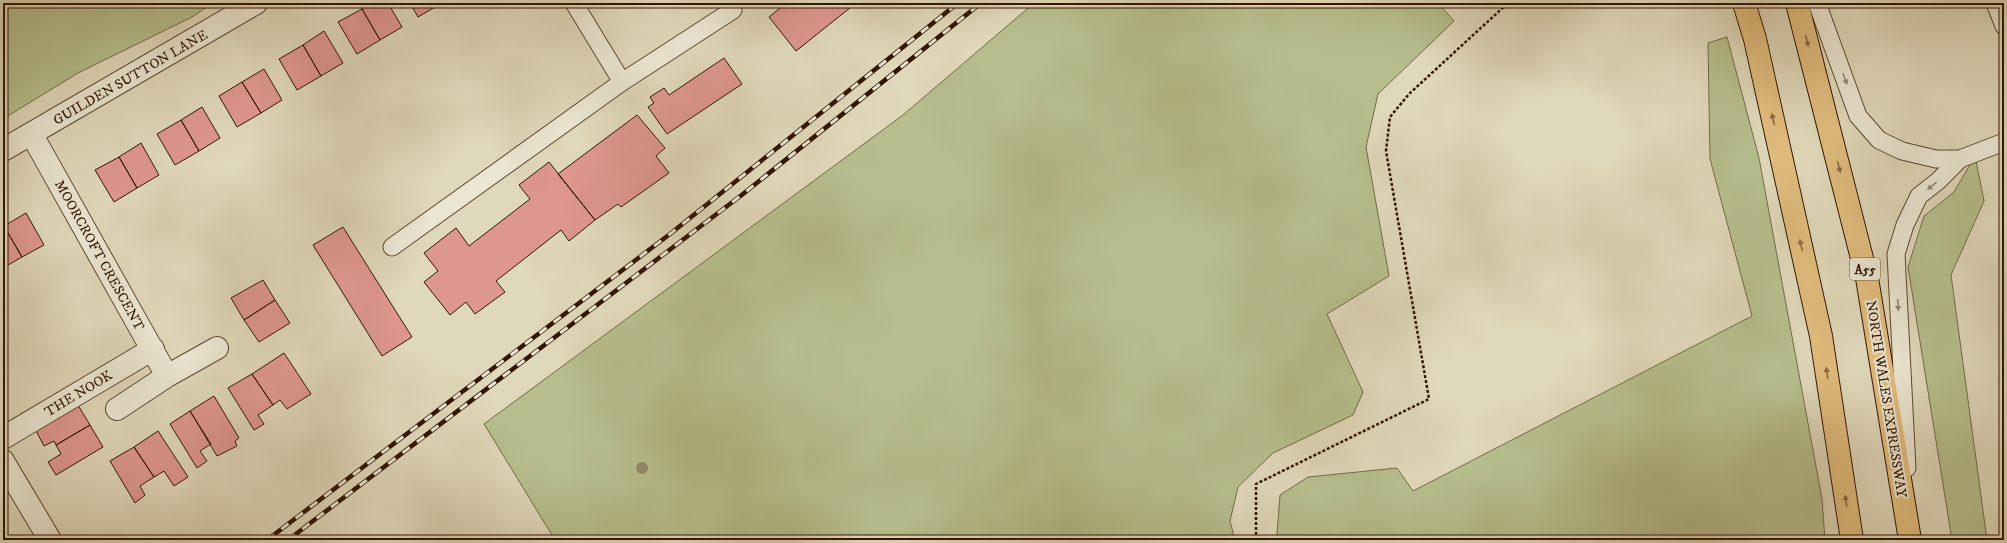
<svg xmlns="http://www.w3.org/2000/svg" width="2007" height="543" viewBox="0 0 2007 543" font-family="'IM FELL DW Pica',serif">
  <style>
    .green { fill: #b6be8d; stroke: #736a48 }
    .building { fill: #de978e; stroke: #301502 }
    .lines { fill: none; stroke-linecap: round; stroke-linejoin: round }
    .service-casing { stroke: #5c4630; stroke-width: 19 }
    .minor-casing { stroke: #5c4630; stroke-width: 24 }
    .tertiary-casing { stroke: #5c4630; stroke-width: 24 }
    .trunk-casing { stroke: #301502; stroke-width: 24 }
    .path { stroke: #301502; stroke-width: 2.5; stroke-dasharray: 3 2; stroke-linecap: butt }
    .service { stroke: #ebe6d2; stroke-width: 17 }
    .minor { stroke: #ebe6d2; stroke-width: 22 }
    .tertiary { stroke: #ebe6d2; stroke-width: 22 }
    .trunk { stroke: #e0bc7d; stroke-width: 22 }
    .rail-casing { stroke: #301502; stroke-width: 4.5 }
    .rail { stroke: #ebe6d2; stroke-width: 3; stroke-dasharray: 9; stroke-linecap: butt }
    .tree { fill: #95896c }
    .oneway { fill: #886840 }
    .oneway2 { fill: #978874 }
    .labels { text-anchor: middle; stroke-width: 4; stroke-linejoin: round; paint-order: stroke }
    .shield { fill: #ebe6d2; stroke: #685440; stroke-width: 1 }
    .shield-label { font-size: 13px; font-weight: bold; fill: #301502 }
    .street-label { font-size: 14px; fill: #301502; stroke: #ebe6d2 }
  </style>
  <rect width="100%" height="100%" fill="#e0d8ba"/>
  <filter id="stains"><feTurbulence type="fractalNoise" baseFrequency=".005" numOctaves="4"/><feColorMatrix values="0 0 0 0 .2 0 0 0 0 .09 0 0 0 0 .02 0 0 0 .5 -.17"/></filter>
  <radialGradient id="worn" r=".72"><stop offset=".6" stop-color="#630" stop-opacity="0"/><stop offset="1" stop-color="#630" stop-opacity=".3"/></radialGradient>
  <path class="green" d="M3,3H213L192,17L78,73L3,119Z
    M1034,3H1438L1454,21L1378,94L1366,147L1389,276L1327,314L1363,392L1353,415L1273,453L1238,487L1230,521L1235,540H555L484,424L903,115Z
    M1727,37L1759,158L1822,499L1825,540H1278L1277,534L1280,495L1308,477L1397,468L1413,491L1752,316L1710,159L1708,43Z
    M1975,156L1984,201L1951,275L1987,540H1952L1908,267L1924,216L1954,192Z"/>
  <path class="building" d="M371,3H388L402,27L380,40L362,9Z
    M410,3H442L418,17Z
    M786,3H856L796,51L769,17Z
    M362,9L380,40L357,54L338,22Z
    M324,31L343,63L321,76L303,45Z
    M303,45L321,76L297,90L279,59Z
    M724,58L742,84L667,134L648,107L654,103L650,97L664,88L669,95Z
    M264,69L282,100L261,113L242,82Z
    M242,82L261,113L237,127L219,96Z
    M202,107L220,138L199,151L181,120Z
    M637,115L665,148L656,156L669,173L621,207L618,204L595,220L558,174Z
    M181,120L199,151L175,165L157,134Z
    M141,143L159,175L137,188L119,157Z
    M119,157L137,188L114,202L95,170Z
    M549,162L595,220L569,241L561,230L496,281L505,292L475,314L466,302L450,315L424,282L438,271L424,253L456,228L469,246L530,199L519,185Z
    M26,213L44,245L22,257L4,226Z
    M4,226L22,257L3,268V227Z
    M343,227L412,337L382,356L313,245Z
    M263,280L275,300L244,320L231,298Z
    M275,300L290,323L259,342L244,320Z
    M284,353L311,394L287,409L280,400L273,405L252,374Z
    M252,374L273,405L258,415L264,424L254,430L228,388Z
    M214,396L239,438L235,441L237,446L217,456L190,411Z
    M76,402L90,425L56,445L54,441L44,446L34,427Z
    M190,411L211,444L200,451L207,461L197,468L170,424Z
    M90,425L103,447L56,475L48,462L61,454L56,445Z
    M158,431L188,477L174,486L164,471L154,477L134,447Z
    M134,447L154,477L140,486L145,495L135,503L110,461Z"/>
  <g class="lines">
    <g class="service-casing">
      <path id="service" d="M574,3L622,82
        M1817,3L1858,116L1879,140L1902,151L1936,159H1960L2004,142
        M1995,3L2004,26
        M392,247L622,82L733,10
        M1907,468L1896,254L1905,225L1919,196L1938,181L1960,159"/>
    </g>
    <g class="minor-casing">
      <path id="minor" d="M32,135L167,376L117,409
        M167,376L217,348
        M3,438L153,349
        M3,461L50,540"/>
    </g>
    <g class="tertiary-casing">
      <path id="tertiary" d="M3,150L256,3"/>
    </g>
    <g class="trunk-casing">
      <path id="trunk" d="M1744,3L1755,39L1821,336L1852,540
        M1797,3L1867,278L1910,540"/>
    </g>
    <path class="path" d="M1256,540V484L1429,399L1386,151L1390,117L1409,94L1508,3"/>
    <use href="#service" class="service"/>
    <use href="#minor" class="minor"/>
    <use href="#tertiary" class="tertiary"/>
    <use href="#trunk" class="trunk"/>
    <g class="rail-casing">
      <path id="rail" d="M267,540L670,234L958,3
        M288,540L743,194L981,3"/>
    </g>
    <use href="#rail" class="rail"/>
  </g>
  <circle class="tree" cx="642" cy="468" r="6"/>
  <defs><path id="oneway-solid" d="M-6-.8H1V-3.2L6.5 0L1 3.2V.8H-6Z"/></defs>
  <g class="oneway">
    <use href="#oneway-solid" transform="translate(1807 41) rotate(76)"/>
    <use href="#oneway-solid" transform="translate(1773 119) rotate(-103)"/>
    <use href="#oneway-solid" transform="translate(1839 167) rotate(76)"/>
    <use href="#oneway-solid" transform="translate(1801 245) rotate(-103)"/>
    <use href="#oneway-solid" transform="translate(1827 373) rotate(-98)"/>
    <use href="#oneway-solid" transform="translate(1846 501) rotate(-98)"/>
  </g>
  <g class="oneway2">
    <use href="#oneway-solid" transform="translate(1845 79) rotate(70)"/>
    <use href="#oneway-solid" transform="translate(1932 186) rotate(141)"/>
    <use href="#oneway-solid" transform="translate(1898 305) rotate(87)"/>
  </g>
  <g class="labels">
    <rect class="shield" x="1850" y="258" width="30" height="22" rx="3"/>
    <g class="shield-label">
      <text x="1865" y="274">A55</text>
    </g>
    <g class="street-label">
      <text transform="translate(130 77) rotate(-30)" y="5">GUILDEN SUTTON LANE</text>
      <text transform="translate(100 255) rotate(61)" y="5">MOORCROFT CRESCENT</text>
      <text transform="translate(78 393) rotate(-31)" y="5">THE NOOK</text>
      <text transform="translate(1887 399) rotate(81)" y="5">NORTH WALES EXPRESSWAY</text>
    </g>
  </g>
  <rect width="2007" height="543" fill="none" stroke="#e0d8ba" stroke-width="16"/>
  <rect x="4" y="4" width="1999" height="535" fill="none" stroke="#301502" stroke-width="2"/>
  <rect x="8" y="8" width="1991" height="527" fill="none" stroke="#301502"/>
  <rect width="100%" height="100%" filter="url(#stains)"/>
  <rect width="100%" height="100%" fill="url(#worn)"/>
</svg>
